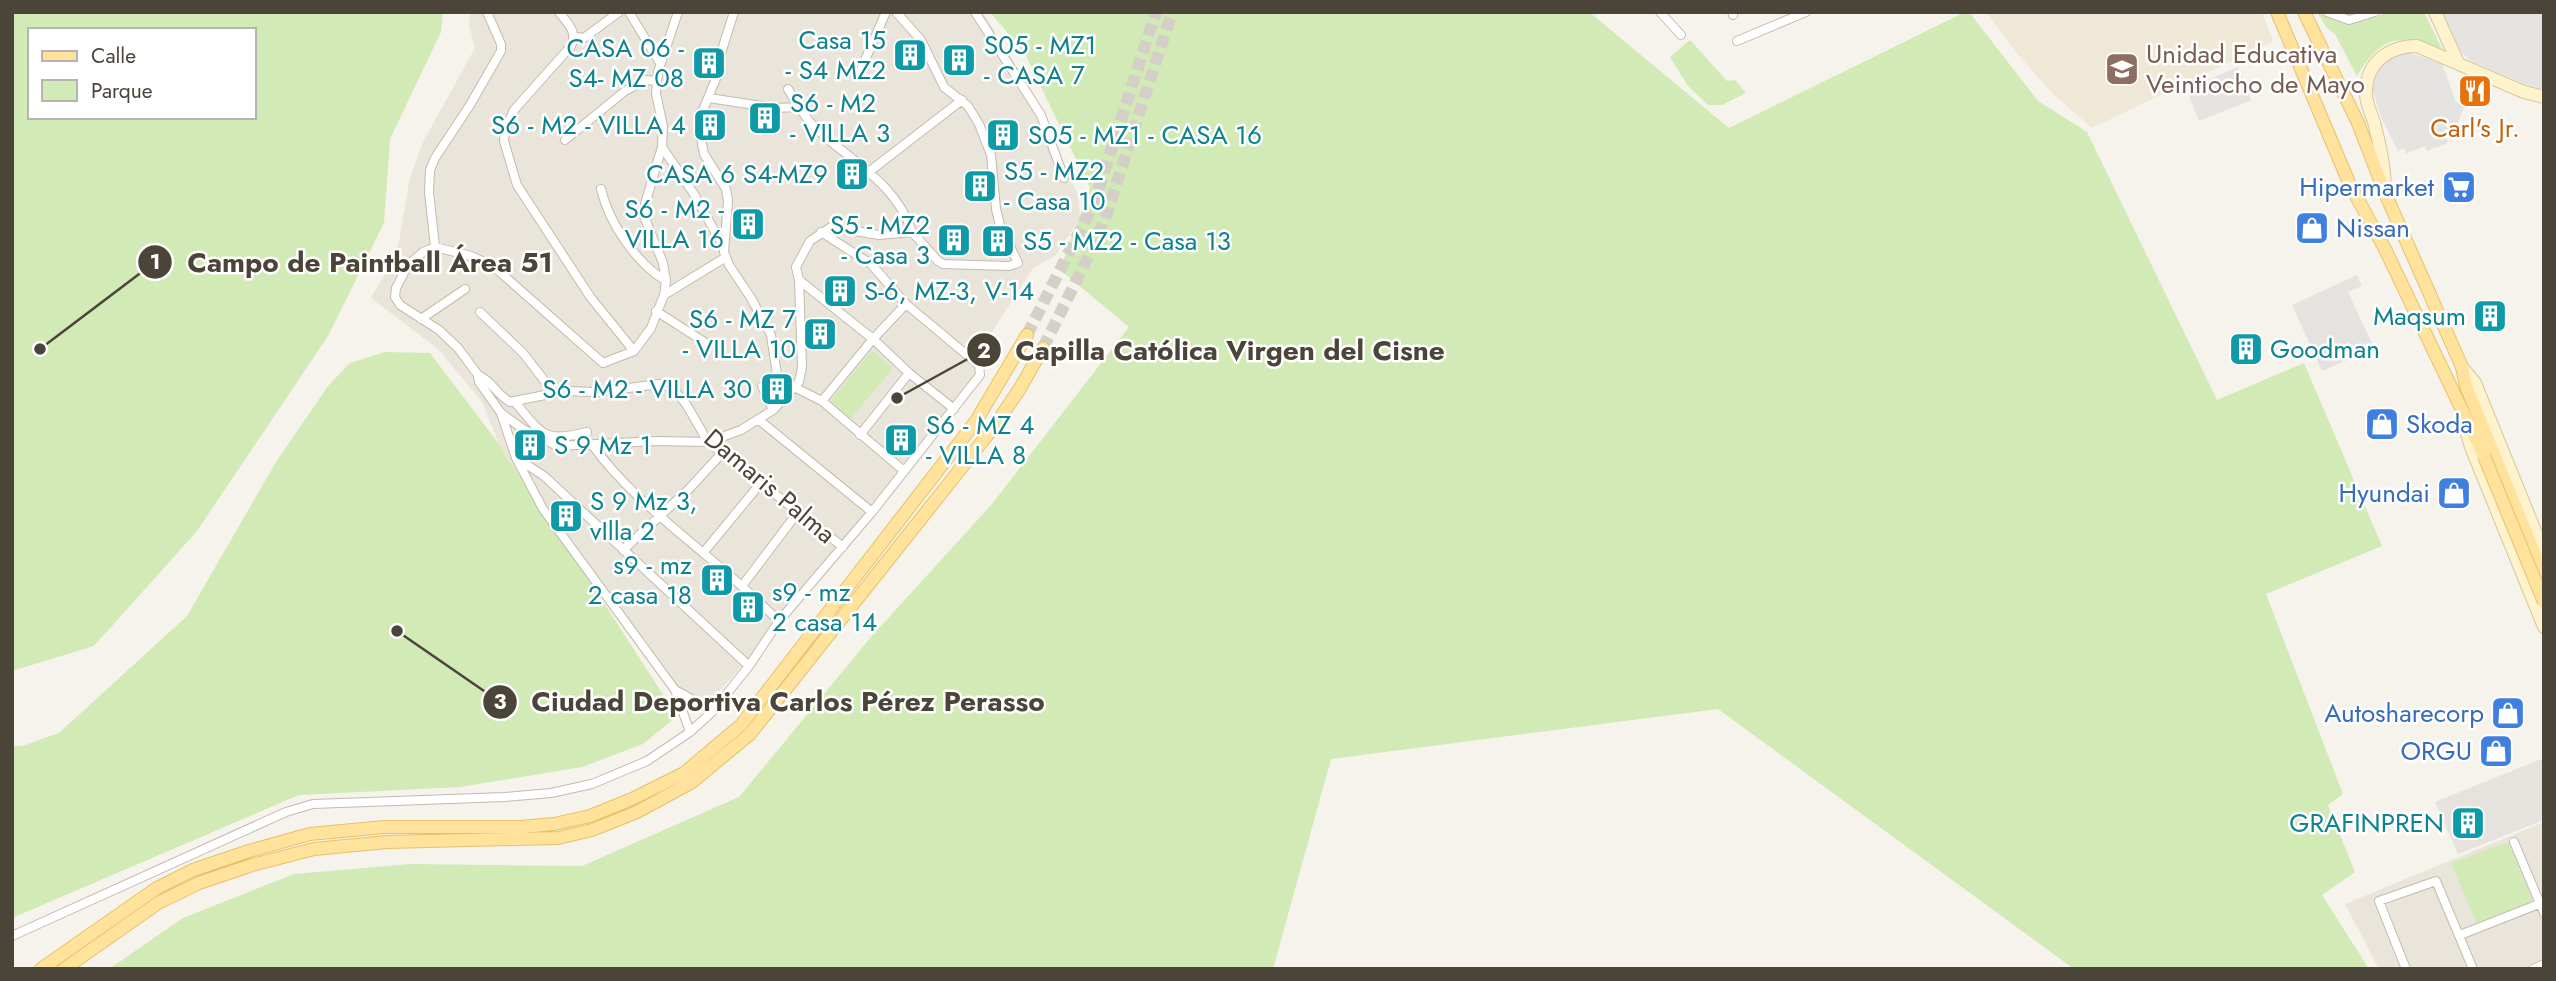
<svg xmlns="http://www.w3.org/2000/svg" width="2556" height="981" viewBox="0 0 2556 981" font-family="Jost,sans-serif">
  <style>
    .residential { fill: #eae5da }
    .industrial { fill: #e6e2dd }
    .education { fill: #efe8d6 }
    .green { fill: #d2eab5; fill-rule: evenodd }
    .parking { fill: #e5e3e0 }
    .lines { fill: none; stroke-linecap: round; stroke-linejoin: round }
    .primary-tunnel { stroke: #d4d0c8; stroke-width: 12; stroke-dasharray: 12 6; stroke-linecap: butt }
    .street-casing { stroke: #c2bbae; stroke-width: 10 }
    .secondary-casing { stroke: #d6c79b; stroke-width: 14 }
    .primary-casing { stroke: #e6c16a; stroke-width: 14 }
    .street { stroke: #fff; stroke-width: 8 }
    .secondary { stroke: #fff3cd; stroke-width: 12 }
    .primary { stroke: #ffe39c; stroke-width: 12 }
    .primary-bridge-casing { stroke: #e6c16a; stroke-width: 14; stroke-linecap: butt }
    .primary-bridge { stroke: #ffe39c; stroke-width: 12 }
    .labels { text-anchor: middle; stroke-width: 5; stroke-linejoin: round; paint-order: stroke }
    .culture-label { font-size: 26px; fill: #0d838f; stroke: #fff; text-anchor: end }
    .education-label { font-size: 26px; fill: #785e54; stroke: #fff; text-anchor: start }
    .food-label { font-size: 26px; fill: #c56008; stroke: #fff }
    .shop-label { font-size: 26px; fill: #366cbe; stroke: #fff; text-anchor: end }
    .street-label { font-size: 26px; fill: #4b4439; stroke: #fff }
    .leader { fill: none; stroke: #4b4439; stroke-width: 2.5 }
    .callout-dot { fill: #4b4439; stroke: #fff; stroke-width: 2.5 }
    .mark-label { font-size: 21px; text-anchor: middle; font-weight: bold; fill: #fff }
    .callout-label { font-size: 28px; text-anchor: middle; font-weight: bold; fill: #4b4439; stroke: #fff; stroke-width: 5; stroke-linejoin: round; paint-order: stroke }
  </style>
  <rect width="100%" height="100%" fill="#f6f3ec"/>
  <path class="residential" d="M470,12H983L1032,92L1078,195L1080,218L1055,256L1033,268L976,357L980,376L832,567L704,708L677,694L656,672L535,503L499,444L482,402L438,349L371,298L397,253L410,177L423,142L475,48L469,25Z
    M2544,822V969H2379L2345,904Z"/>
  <path class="industrial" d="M2544,758V820L2458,854L2435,802Z"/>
  <path class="education" d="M1986,12H2262L2273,41L2092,128L2052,93L2015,51Z"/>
  <path class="green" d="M12,12H443L441,32L390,139L384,223L328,336L197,531L94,646L12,671ZM30,30H254V117H30Z
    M990,12H1589L1729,128L1965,12H1969L2038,101L2087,132L2217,400L2304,363L2382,546L2266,594L2343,794L2328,805L2355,872L2322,895L2369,969H2074L1718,709L1331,759L1273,969H109L183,918L294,874L411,864L582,866L739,797L871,637L992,504L1129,327L1060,270L1090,188L1025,54Z
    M2317,12H2323L2342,22L2363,21L2390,12H2424L2443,51C2399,34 2383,34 2357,76L2335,34L2327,28Z
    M1690,40L1727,81L1735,80L1746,93L1722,105H1708L1688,86L1670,57Z
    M872,351L893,368L848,422L827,405Z
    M385,352L430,353L499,444L509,461L543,509L677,716L643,744L582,767L460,787L299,795L12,918V746H22L59,733L187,616L276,462L328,386L350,363Z
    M2508,842L2533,902L2477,924L2451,863Z"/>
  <path class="parking" d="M2441,12H2544V87L2540,89L2527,85L2471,61L2457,49Z
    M2405,51L2442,64L2456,102L2464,107L2453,136L2447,138L2448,143L2427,151L2424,146L2406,154L2404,148L2398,151L2381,117L2372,88L2373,76L2379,63Z
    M2238,67L2251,100L2199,121L2186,89Z
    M2357,275L2362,286L2348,292L2374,348L2322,371L2292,305Z"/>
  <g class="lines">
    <path class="primary-tunnel" d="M1027,335L1094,203L1156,12
      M1043,348L1095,243L1107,213L1172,12"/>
    <g class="street-casing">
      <path id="street" d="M559,12C568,24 578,32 571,46L514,110L505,130L504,141L517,185L591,298L634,351
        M629,12L660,63
        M678,12L658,72L656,94L663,126L662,147L645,204L644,216L663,263L666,281L664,295L651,328L634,351L603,363L493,266L471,256L435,247L423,252L408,265L396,288L395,297L400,305L439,330L458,348L478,375L479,382L501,413L516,458L543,509L675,690L713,711
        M734,12L721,53L717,76L703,110L700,133L704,154L726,189L728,201L724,252L729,265L751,298L771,335L778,381L762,386L773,410
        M975,12L1041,115L1064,178
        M1660,12L1681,35
        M1732,12L1733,15
        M2327,12L2349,20L2375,12
        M576,37L584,38L619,12
        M1737,41L1806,12
        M859,74L886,12
        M788,89C795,100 801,111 809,121C844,159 895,179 912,232
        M709,98L775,108L799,107
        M565,140L625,91L646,80L656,81
        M662,147L694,194L723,246
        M870,171L962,100
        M601,189C609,223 636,263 666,281
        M435,247L429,192L430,170L435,158L470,105L501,51V44L487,12
        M799,280L873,339L909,373L954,409
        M664,295L726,257
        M656,311L706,343
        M480,312L523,353L554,393
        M421,319L465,289
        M478,375C491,380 497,395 510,402L565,391L598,392L659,384L669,387L675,391L686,404L708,442L843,547
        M796,388L822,401L904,471
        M822,401L873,339L906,304
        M515,402C542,435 544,443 587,432
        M501,413L523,429L557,446L657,441L708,442L741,430L773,410L799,382L802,367L799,280L796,267L810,241L831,227L879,235L912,232L938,261L943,264L1009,266L1018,263L1000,225L996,209L991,155L979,124L968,106L944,87L921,40L896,12
        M759,420L872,512
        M860,435L909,373
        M593,446C623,487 663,519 702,552C729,574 754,597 779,621
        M518,459L544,476L749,666
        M623,550L689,489L722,453
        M703,553L760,484
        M742,586L798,512
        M675,690L690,732
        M2514,842L2544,913
        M2460,935L2544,902
        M12,936L286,812L313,804L505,797L551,793L592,784L647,761L690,732L713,711L749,666L779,621L872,512L980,375L979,365L906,304L871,264L821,232
        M2406,969L2379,901L2436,881L2473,969
        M2533,969L2544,964"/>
    </g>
    <g class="secondary-casing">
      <path id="secondary" d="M2435,12L2458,63
        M2385,192C2385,168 2380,146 2374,122C2371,113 2365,101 2366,91C2367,61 2390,46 2417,46L2524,92L2544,97
        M2462,367L2475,383L2544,553
        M2463,420L2471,447L2544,627"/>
    </g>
    <g class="primary-casing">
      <path id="primary" d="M2277,12L2350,185L2385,249L2484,456
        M2304,12L2358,123L2385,193L2462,367L2466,386L2544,576
        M41,969L157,888L193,870L249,851L310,834L384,827H521L554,824L590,816L632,799L684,773L741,725L976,421L1027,335
        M64,969L158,903L199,883L252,865L314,849L387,842L558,838L592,830L637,812L692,782L750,734L993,428L1019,390L1043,348"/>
    </g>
    <use href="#street" class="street"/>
    <use href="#secondary" class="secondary"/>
    <use href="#primary" class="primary"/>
    <g class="primary-bridge-casing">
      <path id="primary-bridge" d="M2484,456L2544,602"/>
    </g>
    <use href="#primary-bridge" class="primary-bridge"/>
  </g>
  <defs>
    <g id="building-square" transform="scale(1.75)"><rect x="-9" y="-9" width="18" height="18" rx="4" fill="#0f9aa8" stroke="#fff"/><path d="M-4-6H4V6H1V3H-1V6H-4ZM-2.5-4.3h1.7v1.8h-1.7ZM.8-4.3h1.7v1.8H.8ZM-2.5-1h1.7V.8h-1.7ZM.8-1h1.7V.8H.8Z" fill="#fff"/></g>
    <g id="school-square" transform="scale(1.75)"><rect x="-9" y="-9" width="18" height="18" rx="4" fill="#8d6e63" stroke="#fff"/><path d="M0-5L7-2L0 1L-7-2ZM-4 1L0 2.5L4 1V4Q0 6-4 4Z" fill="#fff"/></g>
    <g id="restaurant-square" transform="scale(1.75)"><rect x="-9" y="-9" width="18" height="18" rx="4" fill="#e8710a" stroke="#fff"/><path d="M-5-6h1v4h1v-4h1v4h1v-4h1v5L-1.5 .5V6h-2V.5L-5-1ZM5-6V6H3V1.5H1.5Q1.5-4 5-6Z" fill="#fff"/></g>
    <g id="supermarket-square" transform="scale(1.75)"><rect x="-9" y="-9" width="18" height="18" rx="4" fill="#3f7fe0" stroke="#fff"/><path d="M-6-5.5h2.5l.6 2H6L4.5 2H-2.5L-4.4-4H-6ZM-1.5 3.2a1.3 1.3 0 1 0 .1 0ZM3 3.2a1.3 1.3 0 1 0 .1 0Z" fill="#fff"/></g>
    <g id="shop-square" transform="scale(1.75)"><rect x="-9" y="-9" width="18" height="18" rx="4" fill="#3f7fe0" stroke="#fff"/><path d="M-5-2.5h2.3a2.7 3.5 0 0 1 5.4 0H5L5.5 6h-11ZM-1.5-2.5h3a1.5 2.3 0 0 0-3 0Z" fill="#fff"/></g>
  </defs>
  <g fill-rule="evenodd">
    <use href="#building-square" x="910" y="55"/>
    <use href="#building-square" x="959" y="60"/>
    <use href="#building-square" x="709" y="63"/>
    <use href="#school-square" x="2122" y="69"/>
    <use href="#restaurant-square" x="2475" y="91"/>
    <use href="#building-square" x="765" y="118"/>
    <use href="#building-square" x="710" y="125"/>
    <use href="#building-square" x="1003" y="135"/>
    <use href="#building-square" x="852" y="174"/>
    <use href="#building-square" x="980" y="186"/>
    <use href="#supermarket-square" x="2459" y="187"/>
    <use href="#building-square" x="748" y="224"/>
    <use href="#shop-square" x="2312" y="228"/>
    <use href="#building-square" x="954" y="240"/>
    <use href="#building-square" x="998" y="241"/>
    <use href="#building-square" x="840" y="291"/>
    <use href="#building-square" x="2490" y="316"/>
    <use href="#building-square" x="820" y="334"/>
    <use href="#building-square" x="2246" y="349"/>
    <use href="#building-square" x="777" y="389"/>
    <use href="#shop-square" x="2382" y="424"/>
    <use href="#building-square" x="901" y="440"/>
    <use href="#building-square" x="530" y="445"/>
    <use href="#shop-square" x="2454" y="493"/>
    <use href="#building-square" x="566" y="516"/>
    <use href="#building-square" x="717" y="580"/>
    <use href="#building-square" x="748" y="607"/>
    <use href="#shop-square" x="2508" y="713"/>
    <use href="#shop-square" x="2496" y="751"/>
    <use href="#building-square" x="2468" y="823"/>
  </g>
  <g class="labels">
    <g class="culture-label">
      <text x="886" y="49">Casa 15<tspan x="886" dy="30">- S4 MZ2</tspan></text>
      <text x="984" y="54" text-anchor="start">S05 - MZ1<tspan x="984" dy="30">- CASA 7</tspan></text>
      <text x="684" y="57">CASA 06 -<tspan x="684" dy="30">S4- MZ 08</tspan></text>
      <text x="790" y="112" text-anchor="start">S6 - M2<tspan x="790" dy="30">- VILLA 3</tspan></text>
      <text x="686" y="134">S6 - M2 - VILLA 4</text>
      <text x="1028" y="144" text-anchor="start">S05 - MZ1 - CASA 16</text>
      <text x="1004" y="180" text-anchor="start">S5 - MZ2<tspan x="1004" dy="30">- Casa 10</tspan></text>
      <text x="828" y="183">CASA 6 S4-MZ9</text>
      <text x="724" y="218">S6 - M2 -<tspan x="724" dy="30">VILLA 16</tspan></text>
      <text x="930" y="234">S5 - MZ2<tspan x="930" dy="30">- Casa 3</tspan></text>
      <text x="1023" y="250" text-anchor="start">S5 - MZ2 - Casa 13</text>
      <text x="864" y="300" text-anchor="start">S-6, MZ-3, V-14</text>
      <text x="2466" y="325">Maqsum</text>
      <text x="796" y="328">S6 - MZ 7<tspan x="796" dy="30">- VILLA 10</tspan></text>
      <text x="2270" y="358" text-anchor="start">Goodman</text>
      <text x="752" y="398">S6 - M2 - VILLA 30</text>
      <text x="926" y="434" text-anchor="start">S6 - MZ 4<tspan x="926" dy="30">- VILLA 8</tspan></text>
      <text x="554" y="454" text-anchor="start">S 9 Mz 1</text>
      <text x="590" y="510" text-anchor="start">S 9 Mz 3,<tspan x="590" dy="30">vIlla 2</tspan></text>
      <text x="692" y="574">s9 - mz<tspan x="692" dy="30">2 casa 18</tspan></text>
      <text x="772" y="601" text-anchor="start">s9 - mz<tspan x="772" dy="30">2 casa 14</tspan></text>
      <text x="2444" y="832">GRAFINPREN</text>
    </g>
    <g class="education-label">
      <text x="2146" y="63">Unidad Educativa<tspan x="2146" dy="30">Veintiocho de Mayo</tspan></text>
    </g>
    <g class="food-label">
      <text x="2475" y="137">Carl's Jr.</text>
    </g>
    <g class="shop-label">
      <text x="2434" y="196">Hipermarket</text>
      <text x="2336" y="237" text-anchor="start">Nissan</text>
      <text x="2406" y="433" text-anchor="start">Skoda</text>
      <text x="2430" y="502">Hyundai</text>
      <text x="2484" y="722">Autosharecorp</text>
      <text x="2472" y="760">ORGU</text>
    </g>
    <g class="street-label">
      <text transform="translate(770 486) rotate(40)" y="9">Damaris Palma</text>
    </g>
  </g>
  <path class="leader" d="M40 349L155 262M897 398L984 350M397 631L500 702"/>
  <g class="callout-dot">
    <circle cx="40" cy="349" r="7"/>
    <circle cx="897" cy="398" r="7"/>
    <circle cx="397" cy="631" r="7"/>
    <circle cx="155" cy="262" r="18"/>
    <circle cx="984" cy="350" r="18"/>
    <circle cx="500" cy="702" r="18"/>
  </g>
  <g class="mark-label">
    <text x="155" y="269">1</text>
    <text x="984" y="358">2</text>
    <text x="500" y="709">3</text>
  </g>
  <g class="callout-label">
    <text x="370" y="272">Campo de Paintball Área 51</text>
    <text x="1230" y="360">Capilla Católica Virgen del Cisne</text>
    <text x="788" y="711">Ciudad Deportiva Carlos Pérez Perasso</text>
  </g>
  <rect width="2556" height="981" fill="none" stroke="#4b4439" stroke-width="28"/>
  <rect x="28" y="28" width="228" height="91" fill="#ffffff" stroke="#b7b4b0" stroke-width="2"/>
  <rect x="42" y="51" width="35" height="10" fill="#ffe39c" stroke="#b7b4b0" stroke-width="2"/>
  <text x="91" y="63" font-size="21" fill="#4b4439">Calle</text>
  <rect x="42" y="80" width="35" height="21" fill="#d2eab5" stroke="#b7b4b0" stroke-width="2"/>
  <text x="91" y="98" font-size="21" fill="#4b4439">Parque</text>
</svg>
